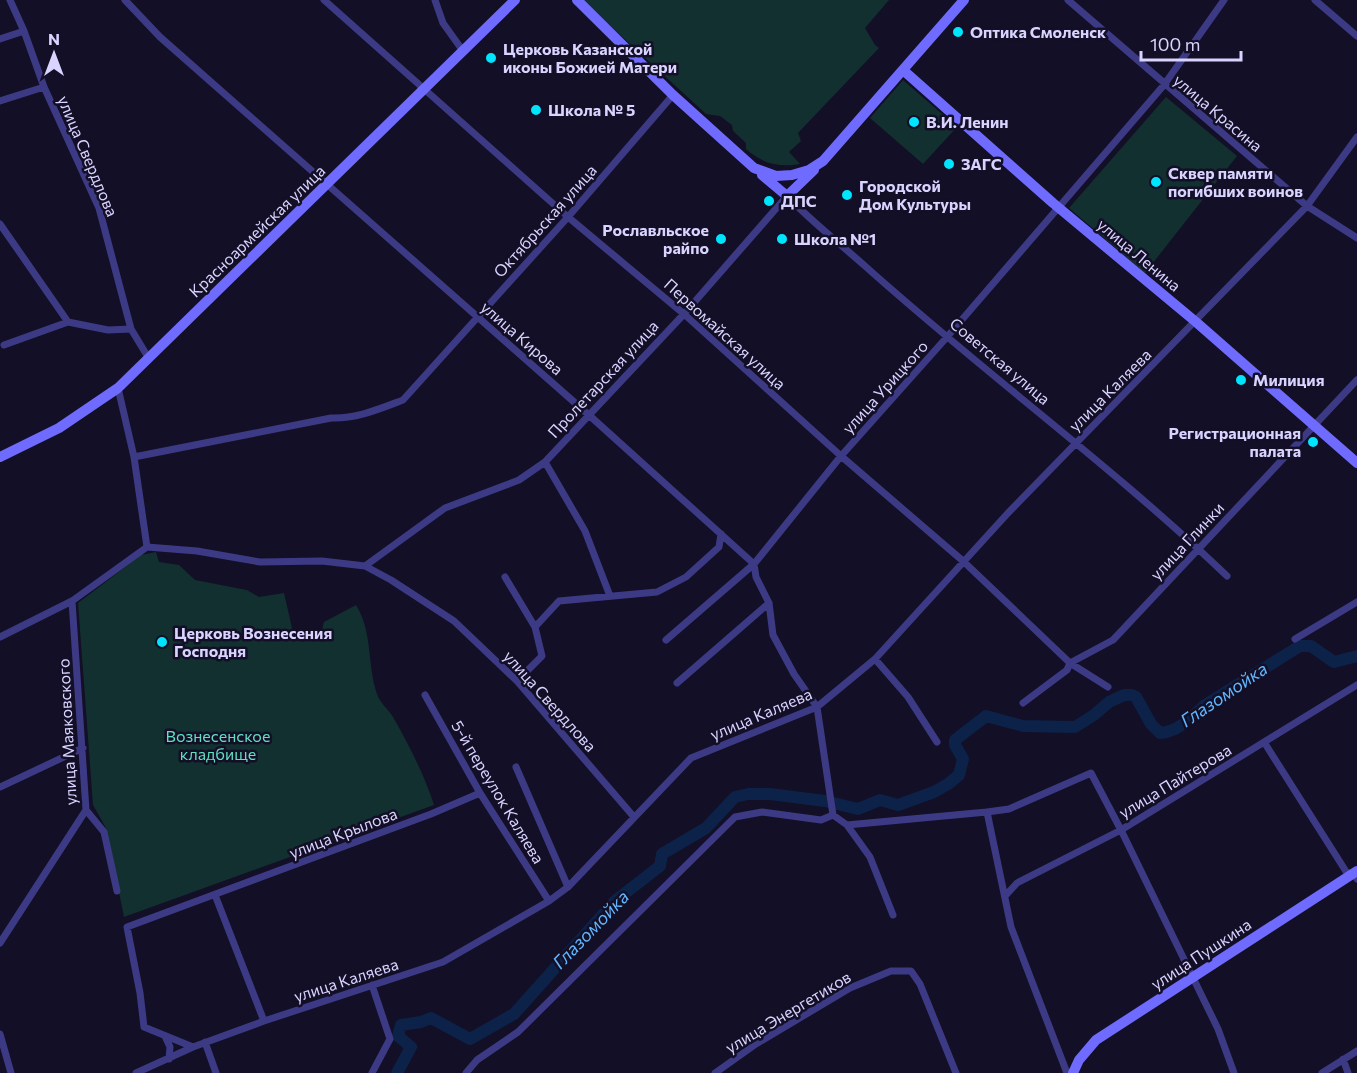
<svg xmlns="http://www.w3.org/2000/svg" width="1357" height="1073" viewBox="0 0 1357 1073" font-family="Commissioner,sans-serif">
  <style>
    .green { fill: #12302f }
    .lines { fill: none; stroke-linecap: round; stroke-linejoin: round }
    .river { stroke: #0c2248; stroke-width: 12 }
    .street { stroke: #3d3a85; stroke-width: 7 }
    .secondary { stroke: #6f6bff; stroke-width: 10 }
    .poi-dot { fill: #00e5ff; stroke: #130f26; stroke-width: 2 }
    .labels { text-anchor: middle; stroke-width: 5; stroke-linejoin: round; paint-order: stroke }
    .poi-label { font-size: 16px; font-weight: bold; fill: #d9d4ff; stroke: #130f26; text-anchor: start }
    .street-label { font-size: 16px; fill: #d9d4ff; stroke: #130f26 }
    .park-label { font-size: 16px; fill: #5fe0c0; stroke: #130f26 }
    .water-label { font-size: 18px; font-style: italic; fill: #62b6ff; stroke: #130f26 }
  </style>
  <rect width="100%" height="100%" fill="#130f26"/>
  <path class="green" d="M582,0H889L865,28L875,45L879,48L798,133L801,141L789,152L800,164C778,168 762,163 746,149V143L733,131L732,125L720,116L706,114Z
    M903,80L957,127L923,164L870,118Z
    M1166,97L1237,156L1145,273L1069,208Z
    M156,552L159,562L179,565L195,580L247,590L259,597L284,593L295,641L308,637L317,632L321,633L324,622L356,605C373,632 367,665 377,694C380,703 388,709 393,717C409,745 424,774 434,805L124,917L106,828L93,805L78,603L141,555Z"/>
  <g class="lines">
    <path class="river" d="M397,1073L411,1047L398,1036L401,1025L421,1022L431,1018L470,1039L514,1014L615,901L660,866L662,854L706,828L735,797L748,794H770L825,801L858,809L880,800L898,805L934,792L948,784L959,775L963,759L955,745V740L986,716L1023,726L1075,727L1094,715L1109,702L1124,695H1132L1136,697L1151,724L1160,733C1178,732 1192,717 1205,705L1300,646H1311L1334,662L1357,656"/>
    <path class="street" d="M10,0L24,31L44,87L99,208L131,329L148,357
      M125,0L160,37L590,416L754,564L756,577L769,603L773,635L794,674L817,707L833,815
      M324,0L568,217L684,314L841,456L963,561L1070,663L1108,687
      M435,0L443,23L463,51
      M1068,0L1307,206L1357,238
      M1315,0L1357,36
      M0,39L24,31
      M0,101L44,87
      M0,224L68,322L108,330L131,329
      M4,345L68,322
      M118,388L134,457L147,547
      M134,457L331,418C356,419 379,409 403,400L568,217L673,95
      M545,462L585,531L610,596
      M147,547L197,551L260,562L322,561L365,566L391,580L454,621L517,681L634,817
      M365,566L445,508L519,480L545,462L684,314L787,196C811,221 839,243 865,266C983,372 1112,466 1227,576
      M505,577L535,627
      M0,637L72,601L147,547
      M1295,639L1357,602
      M666,640L754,564L841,456L947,337L1164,85L1224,0
      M875,659L908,697L937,742
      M517,681L542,656L535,627L559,601L657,592L686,577L719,547L721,534
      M677,683L769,603
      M425,695L480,793L549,901
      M1023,703L1067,670L1070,663L1113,640L1357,380
      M1264,742L1347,873H1354L1357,879
      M516,767L568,887
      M0,787L83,748
      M86,810L104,832L117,891
      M987,812L1011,927L1067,1073
      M847,825L870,857L893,915
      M215,895L264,1021
      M1006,895L1017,883L1121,830L1357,685
      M0,943L86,810L72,601
      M0,1034L11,1073
      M165,1036L170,1047L169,1059
      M205,1042L216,1073
      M193,1047L144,1027L140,993L127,927L431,814L480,793
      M1343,1059L1348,1073
      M136,1073L193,1047L264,1021L443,962L549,901L568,887L691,758L817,707L875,659L1008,513L1307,206L1357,137
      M372,1073L390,1039L372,985
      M466,1073L477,1060L518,1032L735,817L762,812L821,820L833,815L847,825L987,812L1009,809L1091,773L1121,830L1218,1029L1234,1073
      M715,1073L756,1044L850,988L891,971H911L920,984L956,1073
      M1322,1073L1357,1051"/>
    <path class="secondary" d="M577,0L673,95L754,168L776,176L792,175L809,170L823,161L964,0
      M903,70L1053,203L1196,322L1357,463
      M762,175L787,196L814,170
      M0,457L59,428L118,388L515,0
      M1073,1073L1079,1060L1096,1040L1357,871"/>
  </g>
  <g class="poi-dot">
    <circle cx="958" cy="32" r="6"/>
    <circle cx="491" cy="58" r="6"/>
    <circle cx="536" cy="110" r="6"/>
    <circle cx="914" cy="122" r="6"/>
    <circle cx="949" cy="164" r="6"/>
    <circle cx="1156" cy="182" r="6"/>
    <circle cx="847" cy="195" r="6"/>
    <circle cx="769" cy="201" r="6"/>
    <circle cx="721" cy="239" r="6"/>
    <circle cx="782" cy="239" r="6"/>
    <circle cx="1241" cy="380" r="6"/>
    <circle cx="1313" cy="442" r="6"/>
    <circle cx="162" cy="642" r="6"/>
  </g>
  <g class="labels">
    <g class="poi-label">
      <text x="970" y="38">Оптика Смоленск</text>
      <text x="503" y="55">Церковь Казанской<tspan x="503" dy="18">иконы Божией Матери</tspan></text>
      <text x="548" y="116">Школа № 5</text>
      <text x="926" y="128">В.И. Ленин</text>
      <text x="961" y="170">ЗАГС</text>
      <text x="1168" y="179">Сквер памяти<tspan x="1168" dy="18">погибших воинов</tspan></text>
      <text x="859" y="192">Городской<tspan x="859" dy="18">Дом Культуры</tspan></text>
      <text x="781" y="207">ДПС</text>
      <text x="709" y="236" text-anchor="end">Рославльское<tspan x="709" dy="18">райпо</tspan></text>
      <text x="794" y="245">Школа №1</text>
      <text x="1253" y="386">Милиция</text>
      <text x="1301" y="439" text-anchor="end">Регистрационная<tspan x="1301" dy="18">палата</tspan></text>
      <text x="174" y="639">Церковь Вознесения<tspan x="174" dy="18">Господня</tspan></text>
    </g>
    <g class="street-label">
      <text transform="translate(1218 113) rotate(40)" y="6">улица Красина</text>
      <text transform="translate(88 156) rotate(67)" y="6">улица Свердлова</text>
      <text transform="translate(545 221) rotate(-48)" y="6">Октябрьская улица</text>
      <text transform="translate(257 231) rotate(-44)" y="6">Красноармейская улица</text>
      <text transform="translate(1139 255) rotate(40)" y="6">улица Ленина</text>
      <text transform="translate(725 334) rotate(42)" y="6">Первомайская улица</text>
      <text transform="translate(522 338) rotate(41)" y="6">улица Кирова</text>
      <text transform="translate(1000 361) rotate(40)" y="6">Советская улица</text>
      <text transform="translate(603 379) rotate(-47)" y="6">Пролетарская улица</text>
      <text transform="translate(885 387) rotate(-48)" y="6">улица Урицкого</text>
      <text transform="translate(1110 390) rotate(-45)" y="6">улица Каляева</text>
      <text transform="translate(1187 541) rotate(-47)" y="6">улица Глинки</text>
      <text transform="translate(550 701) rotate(48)" y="6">улица Свердлова</text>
      <text transform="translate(761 714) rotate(-23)" y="6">улица Каляева</text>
      <text transform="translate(67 732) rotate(-93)" y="6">улица Маяковского</text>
      <text transform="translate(1175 781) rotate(-31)" y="6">улица Пайтерова</text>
      <text transform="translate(498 792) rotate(59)" y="6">5-й переулок Каляева</text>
      <text transform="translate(343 833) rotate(-21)" y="6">улица Крылова</text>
      <text transform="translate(1201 954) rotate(-33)" y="6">улица Пушкина</text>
      <text transform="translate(346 980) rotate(-18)" y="6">улица Каляева</text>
      <text transform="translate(788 1012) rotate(-31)" y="6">улица Энергетиков</text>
    </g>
    <g class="park-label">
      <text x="218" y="742">Вознесенское<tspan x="218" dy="18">кладбище</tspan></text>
    </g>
    <g class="water-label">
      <text transform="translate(1224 695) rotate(-34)" y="6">Глазомойка</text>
      <text transform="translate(591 930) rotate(-46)" y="6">Глазомойка</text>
    </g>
  </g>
  <g transform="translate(54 54)" stroke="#130f26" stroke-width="4.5" paint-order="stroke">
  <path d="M0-4.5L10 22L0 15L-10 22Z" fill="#d9d4ff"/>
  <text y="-9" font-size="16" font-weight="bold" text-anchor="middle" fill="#d9d4ff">N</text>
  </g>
  <path d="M1141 51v9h100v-9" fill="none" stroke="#d9d4ff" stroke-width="3"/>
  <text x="1150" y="51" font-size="18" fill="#d9d4ff" stroke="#130f26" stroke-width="4.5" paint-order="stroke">100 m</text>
</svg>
